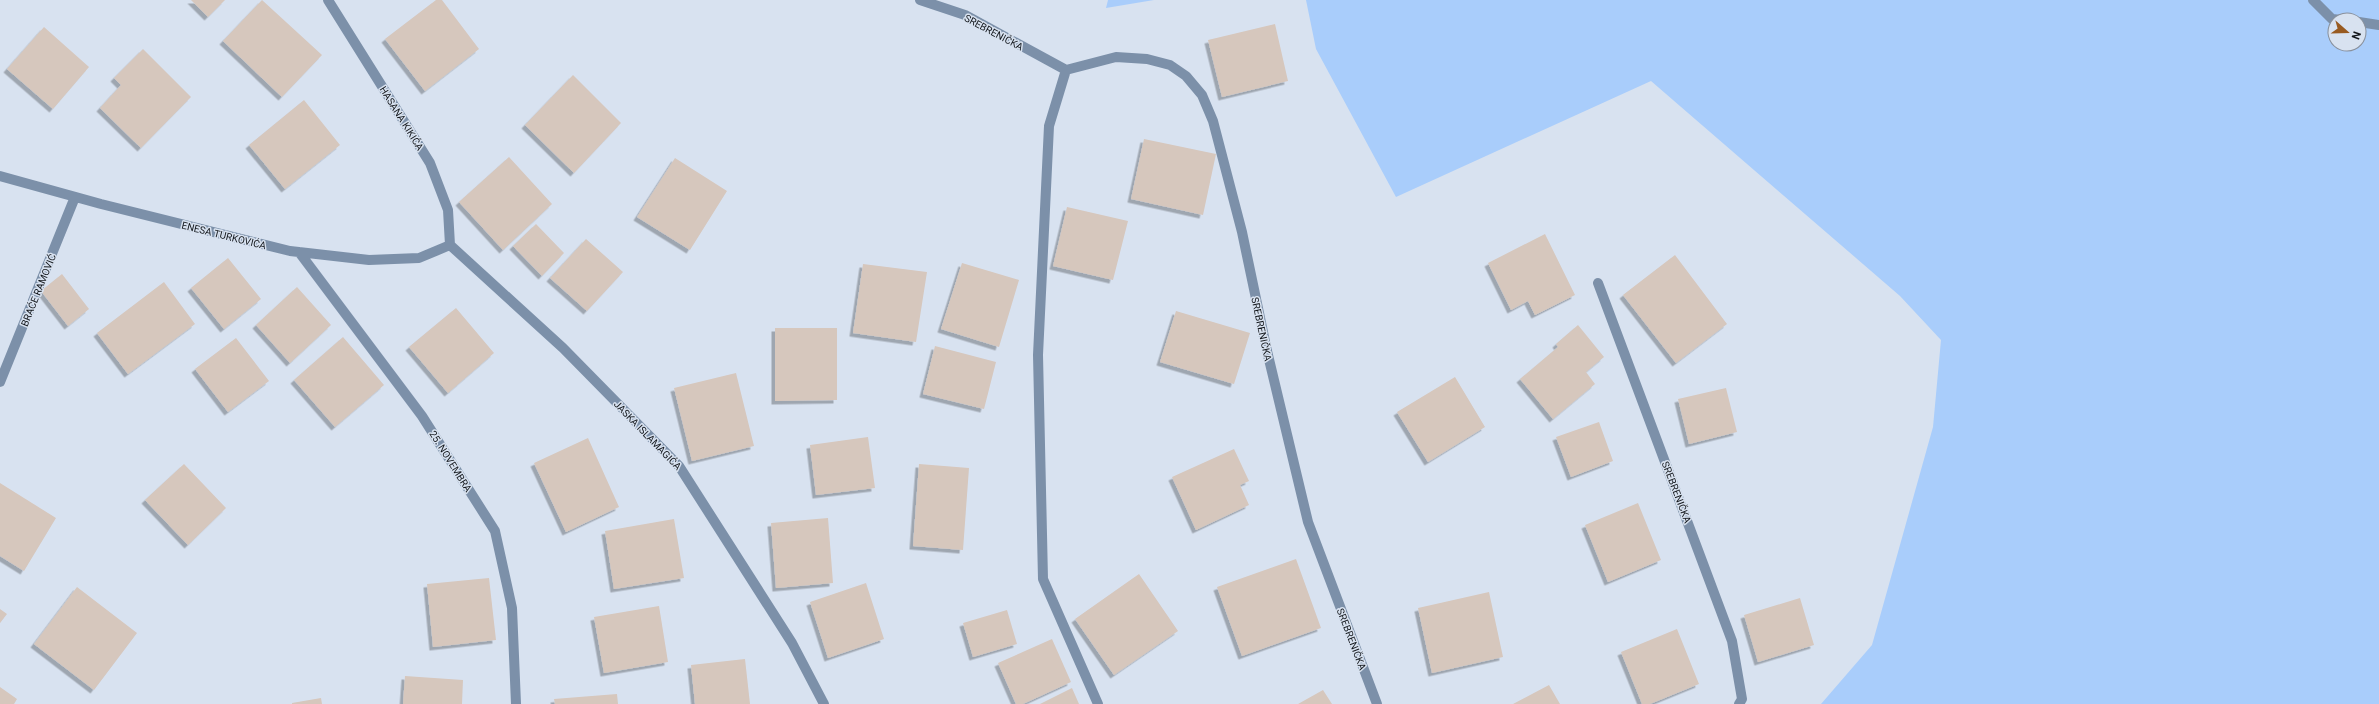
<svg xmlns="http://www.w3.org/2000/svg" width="2379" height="704" viewBox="0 0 2379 704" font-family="Roboto,sans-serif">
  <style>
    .green { fill: #a9cdfb; fill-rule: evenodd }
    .building { fill: #d6c7bd; filter: url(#shadow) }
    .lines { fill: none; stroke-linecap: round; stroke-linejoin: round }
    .minor { stroke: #7c90a9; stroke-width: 10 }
    .labels { text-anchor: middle; stroke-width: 3; stroke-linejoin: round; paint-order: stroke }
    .street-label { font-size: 10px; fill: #12161b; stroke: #d8e2f0 }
  </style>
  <defs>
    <filter id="shadow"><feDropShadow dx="-3.5" dy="3.5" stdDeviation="0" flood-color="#0004"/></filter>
  </defs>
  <rect width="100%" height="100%" fill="#d8e2f0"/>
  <path class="green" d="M1108,0H1154L1106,8Z
    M1306,0H2379V704H1821L1872,645L1933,427L1941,340L1900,296L1651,81L1396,197L1316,49ZM2335,20H2359V44H2335Z"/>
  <path class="building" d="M191,0H225L208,17Z
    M262,0L322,55L282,97L223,41Z
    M436,0H442L479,49L425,91L385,39Z
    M1275,24L1288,81L1222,97L1208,40Z
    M44,27L89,67L53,109L7,69Z
    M143,49L191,97L141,148L100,108L121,85L114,78Z
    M573,75L621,123L574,173L525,125Z
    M304,100L340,145L285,189L249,145Z
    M1144,139L1216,154L1203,215L1131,199Z
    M509,157L552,204L503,250L459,202Z
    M675,158L727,191L690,250L637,217Z
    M1067,207L1128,221L1113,280L1053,266Z
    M536,224L564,253L542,276L513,246Z
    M1545,234L1575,295L1535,315L1528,301L1511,310L1488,263Z
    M586,239L623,272L587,311L550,278Z
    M1675,255L1727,324L1676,363L1623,295Z
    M228,258L261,299L224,329L191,288Z
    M962,263L1019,280L999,347L941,329Z
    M863,264L927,272L916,342L853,333Z
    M62,274L89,309L68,326L41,291Z
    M164,282L195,324L128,374L97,333Z
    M297,287L331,325L290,363L256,325Z
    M456,308L494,353L448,393L409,347Z
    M1176,311L1250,333L1234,384L1160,362Z
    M1578,325L1604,357L1586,372L1595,384L1553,419L1520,379L1558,347L1556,344Z
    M775,328H837V400L775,401Z
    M343,337L384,385L335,427L294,380Z
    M236,338L269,381L228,412L195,369Z
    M935,346L996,362L984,409L923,394Z
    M736,373L754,446L692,461L674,388Z
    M1455,377L1485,427L1428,462L1397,412Z
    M1726,388L1737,432L1689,444L1678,399Z
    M1599,422L1613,461L1571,477L1556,437Z
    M868,437L875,488L816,495L810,445Z
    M588,438L619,507L566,532L534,463Z
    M1234,449L1249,481L1240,485L1249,505L1196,530L1172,477Z
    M184,464L226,508L188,545L145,500Z
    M919,464L969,468L963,550L913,546Z
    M0,483L56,518L24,571L0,556Z
    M1638,503L1661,560L1608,582L1585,525Z
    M828,518L833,583L776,588L771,523Z
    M674,519L684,578L614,589L605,531Z
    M1296,559L1321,628L1242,656L1217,587Z
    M1139,574L1178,631L1114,675L1075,619Z
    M489,578L496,640L433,647L427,584Z
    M866,583L884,639L828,658L810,602Z
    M77,587L137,633L94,690L34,644Z
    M1489,592L1503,657L1432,673L1418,608Z
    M1800,598L1814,645L1758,662L1744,615Z
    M659,606L668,662L604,673L594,617Z
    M0,609L7,614L0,623Z
    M1007,610L1017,644L973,657L963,623Z
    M1677,629L1699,684L1650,704H1642L1621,652Z
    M1052,639L1071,682L1023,704H1016L998,663Z
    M745,659L750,704H695L691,665Z
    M405,676L463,680L462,704H403Z
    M1549,685L1560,704H1513Z
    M0,687L17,699L14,704H0Z
    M1072,688L1079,704H1040Z
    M1323,690L1332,704H1298Z
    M617,694L618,704H555L554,699Z
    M321,698L322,704H292V703Z"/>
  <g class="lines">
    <path class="minor" d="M328,0L430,163L448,210L450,245
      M920,0L965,15L1066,70
      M2313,0L2332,19L2342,20
      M2359,22L2379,25
      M0,176L101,204L290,251L369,260L419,258L450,245
      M450,245L563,348L679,466L792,643L824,704
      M299,252L422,416L495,531L512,608L516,704
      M1598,283L1732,641L1742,699L1739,704
      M0,382L75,197
      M1098,704L1043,579L1038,355L1049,126L1066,70L1116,57L1147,59L1170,65L1186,76L1202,95L1213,121L1242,232L1267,351L1308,522L1377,704"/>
  </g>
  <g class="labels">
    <g class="street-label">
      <text transform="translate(994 32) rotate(28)" y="4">SREBRENIČKA</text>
      <text transform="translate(402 118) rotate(58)" y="4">HASANA KIKIĆA</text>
      <text transform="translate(224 235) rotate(14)" y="4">ENESA TURKOVIĆA</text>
      <text transform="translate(38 290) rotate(-68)" y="4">BRAĆE RAMOVIĆ</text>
      <text transform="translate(1262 329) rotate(78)" y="4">SREBRENIČKA</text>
      <text transform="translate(648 435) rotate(46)" y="4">JASKA ISLAMAGIĆA</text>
      <text transform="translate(451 461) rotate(58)" y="4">25. NOVEMBRA</text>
      <text transform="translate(1677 492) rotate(69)" y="4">SREBRENIČKA</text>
      <text transform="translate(1352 639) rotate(69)" y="4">SREBRENIČKA</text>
    </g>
  </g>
  <g transform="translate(2347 32) rotate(110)"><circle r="19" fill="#d8e2f0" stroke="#89909b"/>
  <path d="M0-3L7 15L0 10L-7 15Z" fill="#985a20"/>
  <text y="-6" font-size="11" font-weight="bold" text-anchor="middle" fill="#12161b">N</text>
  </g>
</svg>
